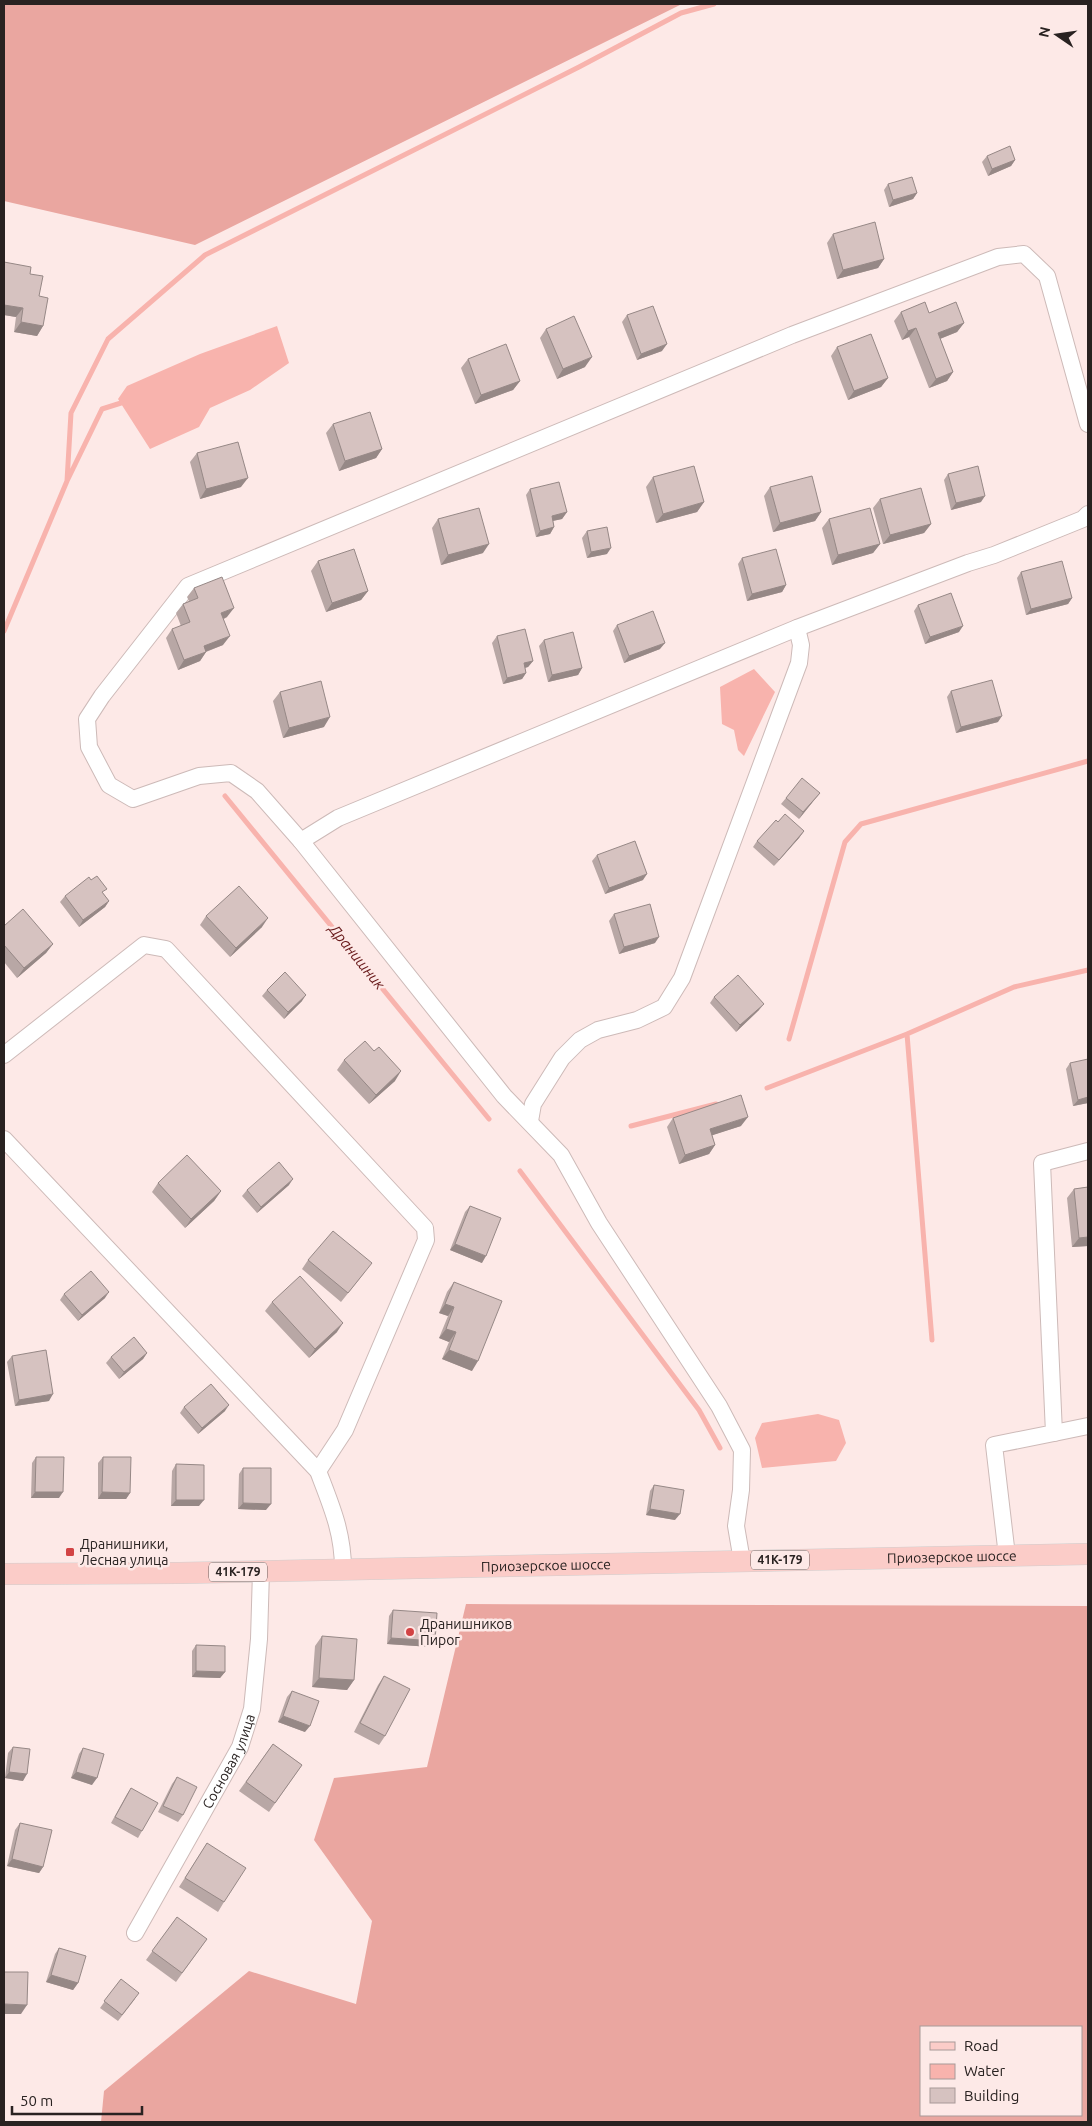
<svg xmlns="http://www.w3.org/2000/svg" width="1092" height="2126" viewBox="0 0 1092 2126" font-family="Ubuntu,sans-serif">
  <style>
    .forest { fill: #eaa6a0; fill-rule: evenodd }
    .water { fill: #f8b3ad }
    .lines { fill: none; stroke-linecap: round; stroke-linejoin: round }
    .stream { stroke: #f8b3ad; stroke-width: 5 }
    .minor-casing { stroke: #cdbab8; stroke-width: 18 }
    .major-casing { stroke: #d0cece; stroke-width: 22 }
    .minor { stroke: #fff; stroke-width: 16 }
    .major { stroke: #fbccc8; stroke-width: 21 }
    .wall { fill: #b8a7a5 }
    .shaded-wall { fill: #968886 }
    .building { fill: #d6c2c0; stroke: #968886 }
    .poi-dot { fill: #d24344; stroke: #fde9e7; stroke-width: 2 }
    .labels { text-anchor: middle; stroke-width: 5; stroke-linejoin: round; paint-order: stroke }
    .shield { fill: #fde9e7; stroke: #695e5c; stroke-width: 1 }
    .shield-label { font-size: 12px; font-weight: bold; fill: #292221 }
    .poi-label { font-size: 14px; fill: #292221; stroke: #fde9e7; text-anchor: start }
    .street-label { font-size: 14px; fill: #292221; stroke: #fde9e7 }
    .water-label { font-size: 15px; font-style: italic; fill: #671819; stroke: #fde9e7 }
  </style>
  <rect width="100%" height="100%" fill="#fde9e7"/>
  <path class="forest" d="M4,4H682L195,245L4,201Z
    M466,1604L1088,1606V2122H101L104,2091L249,1971L356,2004L372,1921L314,1840L334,1778L427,1767ZM921,2027H1081V2115H921Z"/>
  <path class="water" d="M277,326L289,363L250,390L210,408L199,427L150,449L118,399L127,386L200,354Z
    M754,669L775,692L744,756L738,750L734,730L722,724L720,687Z
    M818,1414L839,1420L846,1443L836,1461L762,1468L755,1438L762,1423Z"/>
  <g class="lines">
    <path class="stream" d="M67,481L71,413L108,339L205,255L579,67L681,13L714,4
      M4,631L67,481L102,409L121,403
      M225,796L489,1119
      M789,1039L845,842L861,824L1088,761
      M767,1088L907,1034
      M631,1126L716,1104
      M520,1171L699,1410L720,1448
      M932,1340L907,1034L1014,987L1088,970"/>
    <g class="minor-casing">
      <g id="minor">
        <path d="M301,841L338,818L797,628L968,563L994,555L1083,519L1088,514"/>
        <path d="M4,1055L144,945L166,949L425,1228L426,1240L345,1430L318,1471"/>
        <path d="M530,1121L533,1104L562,1058L580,1040L598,1030L637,1020L664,1007L682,978L799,663L801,645L797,628"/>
        <path d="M4,1139L318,1471C331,1505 343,1532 343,1569"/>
        <path d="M1054,1433L1088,1426"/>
        <path d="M1007,1556L994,1445L1054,1433L1042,1163L1088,1151"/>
        <path d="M742,1561L736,1526L741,1490L742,1450L719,1406L599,1223L561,1155L504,1096L301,841L257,791L231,773L199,776L133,799L109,785L89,747L87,719L102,696L188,586L792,335L998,257L1024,254L1047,276L1088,424"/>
        <path id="s1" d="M135,1933L240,1747L252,1709L259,1639L261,1571"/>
      </g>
    </g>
    <g class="major-casing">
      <g id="major">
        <path id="s2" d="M4,1574L179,1573L1088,1554"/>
      </g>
    </g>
    <use href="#minor" class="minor"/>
    <use href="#major" class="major"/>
  </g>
  <path class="wall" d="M987,156L1015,160L1011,166L988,176L982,162Z
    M888,184L917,193L913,199L889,207L884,190Z
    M833,234L884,259L878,268L837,279L827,243Z
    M4,262L30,274L39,296L43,326L37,336L14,332L16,317L4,315Z
    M901,312L929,313L964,323L957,332L940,339L953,372L947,381L929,388L909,337L902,340L894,321Z
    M627,315L662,351L637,360L622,322Z
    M546,329L585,367L557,379L540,338Z
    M837,347L888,378L881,387L848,400L831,356Z
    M468,359L520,381L513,390L475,404L461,368Z
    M333,424L382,449L376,458L339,471L326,433Z
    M197,453L241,487L200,499L190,462Z
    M948,474L981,502L951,510L944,480Z
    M653,477L704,502L697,512L656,523L646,487Z
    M770,487L821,512L815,521L773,532L764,496Z
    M530,489L567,512L562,519L553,521L554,527L550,534L536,537L526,495Z
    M880,499L931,524L924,533L883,544L873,508Z
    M438,519L483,553L441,565L432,528Z
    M829,519L880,544L873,553L832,565L822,528Z
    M587,531L607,554L587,558L582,538Z
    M742,558L786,585L782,592L747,601L738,564Z
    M318,561L368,591L361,600L326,612L311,571Z
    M1021,572L1072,598L1068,604L1026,615L1017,578Z
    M194,588L227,617L224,619L223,645L206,652L200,661L178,670L166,638L172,629L181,626L176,613L183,604L189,601L187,597Z
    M918,605L959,632L925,644L914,611Z
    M617,625L660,649L624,663L613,631Z
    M497,636L533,661L528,667L525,668L526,673L522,679L503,684L492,643Z
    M544,640L582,668L578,675L548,682L539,646Z
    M951,691L998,722L956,733L947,697Z
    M280,692L324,727L283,738L273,701Z
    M820,793L799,819L781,804L786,798Z
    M778,822L804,831L799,838L774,866L753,847L757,841Z
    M597,855L643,880L605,894L592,861Z
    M103,893L109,901L105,907L79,927L60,902L65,896Z
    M614,914L655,943L619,954L609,921Z
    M206,916L262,927L230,957L200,925Z
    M4,926L53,944L46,953L17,978L4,962Z
    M267,990L302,1001L284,1019L262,996Z
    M714,997L759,1010L736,1032L710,1003Z
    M344,1060L395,1081L369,1104L337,1070Z
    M1070,1063L1088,1103L1073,1106L1066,1069Z
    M673,1118L741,1126L712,1135L715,1145L709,1154L679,1164L667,1127Z
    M158,1183L221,1191L214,1201L185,1228L152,1192Z
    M289,1185L257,1213L242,1196L247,1190Z
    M1088,1187V1246L1072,1247L1067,1198L1074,1189Z
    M470,1206L482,1263L450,1250L465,1212Z
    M308,1260L365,1272L341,1302L302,1269Z
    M454,1282L472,1371L442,1359L449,1342L439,1338L448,1316L439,1313L447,1292Z
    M64,1294L105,1298L78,1321L60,1300Z
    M272,1302L337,1332L309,1358L265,1311Z
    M147,1353L143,1359L119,1379L106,1363L111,1357Z
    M12,1356L49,1401L15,1406L7,1362Z
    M184,1407L225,1411L198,1434L180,1413Z
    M36,1457L59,1498H31L32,1463Z
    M103,1457L130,1493L126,1499H98V1463Z
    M176,1464L199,1506H171L172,1471Z
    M243,1468L266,1510L238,1509L239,1474Z
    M654,1485L675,1520L646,1515L650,1491Z
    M393,1610L431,1647L387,1644L389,1616Z
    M322,1636L354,1680L347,1690L312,1687L315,1646Z
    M196,1645L225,1672L220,1678L192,1677V1651Z
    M384,1676L385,1736L379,1745L354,1732L378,1685Z
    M292,1691L305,1732L278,1722L287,1697Z
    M273,1744L302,1765L269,1812L239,1791Z
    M13,1747L23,1781L5,1778L8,1753Z
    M83,1748L92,1785L71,1778L79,1754Z
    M177,1777L183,1815L178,1822L158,1812L172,1784Z
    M131,1788L142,1831L138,1838L111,1823L127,1794Z
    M20,1823L43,1867L39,1873L7,1866L15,1830Z
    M207,1843L224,1902L218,1912L179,1887Z
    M177,1917L207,1939L176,1982L146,1960Z
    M59,1948L78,1983L73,1990L46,1982L55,1954Z
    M121,1979L135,1999L118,2021L100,2008Z"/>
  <path class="shaded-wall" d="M1015,160L1011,166L988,176L992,169Z
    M917,193L913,199L889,207L893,200Z
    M884,259L878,268L837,279L843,270Z
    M4,305L23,308L16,317L4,315Z
    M21,322L43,326L37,336L14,332Z
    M964,323L957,332L932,342L938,333Z
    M916,328L909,337L902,340L908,331Z
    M667,344L662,351L637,360L641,354Z
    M592,357L585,367L557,379L563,369Z
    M953,372L947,381L929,388L936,379Z
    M888,378L881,387L848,400L854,391Z
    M520,381L513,390L475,404L481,395Z
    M382,449L376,458L339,471L345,461Z
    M248,478L241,487L200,499L206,489Z
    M985,496L981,502L951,510L956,503Z
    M704,502L697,512L656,523L663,514Z
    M567,512L562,519L547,522L552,516Z
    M821,512L815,521L773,532L780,523Z
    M931,524L924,533L883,544L890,535Z
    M554,527L550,534L536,537L540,531Z
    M489,544L483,553L441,565L448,555Z
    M880,544L873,553L832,565L838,555Z
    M611,548L607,554L587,558L591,552Z
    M786,585L782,592L747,601L752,594Z
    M368,591L361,600L326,612L332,603Z
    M1072,598L1068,604L1026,615L1031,609Z
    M234,608L227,617L215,622L221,613Z
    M963,626L959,632L925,644L930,637Z
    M230,636L223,645L197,655L204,646Z
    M665,643L660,649L624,663L629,656Z
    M206,652L200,661L178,670L184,660Z
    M533,661L528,667L519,669L524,663Z
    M582,668L578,675L548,682L552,675Z
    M526,673L522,679L503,684L507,678Z
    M1002,716L998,722L956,733L961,727Z
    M330,717L324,727L283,738L289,728Z
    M820,793L815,799L799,819L803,812Z
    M804,831L799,838L774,866L779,860Z
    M647,874L643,880L605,894L609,888Z
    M109,901L105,907L79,927L83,920Z
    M268,918L262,927L230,957L236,948Z
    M659,937L655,943L619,954L624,947Z
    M53,944L46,953L17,978L24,968Z
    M306,995L302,1001L284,1019L288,1012Z
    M764,1004L759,1010L736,1032L740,1025Z
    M401,1071L395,1081L369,1104L376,1095Z
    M1088,1097V1103L1073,1106L1078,1100Z
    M748,1117L741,1126L704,1138L710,1129Z
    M715,1145L709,1154L679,1164L685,1155Z
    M293,1179L289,1185L257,1213L261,1207Z
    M221,1191L214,1201L185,1228L191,1219Z
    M1088,1237V1246L1072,1247L1079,1238Z
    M455,1244L486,1256L482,1263L450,1250Z
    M109,1292L105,1298L78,1321L82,1315Z
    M445,1304L454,1307L448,1316L439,1313Z
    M343,1323L337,1332L309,1358L315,1349Z
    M446,1329L456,1332L449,1342L439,1338Z
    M449,1350L478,1361L472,1371L442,1359Z
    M147,1353L143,1359L119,1379L124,1372Z
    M53,1394L49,1401L15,1406L19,1400Z
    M229,1405L225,1411L198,1434L202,1428Z
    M35,1492H63L59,1498H31Z
    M102,1492L130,1493L126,1499H98Z
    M176,1500H204L199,1506H171Z
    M243,1503L271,1504L266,1510L238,1509Z
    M650,1509L680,1514L675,1520L646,1515Z
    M391,1638L435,1641L431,1647L387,1644Z
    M196,1671L225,1672L220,1678L192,1677Z
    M319,1678L354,1680L347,1690L312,1687Z
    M283,1716L310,1726L305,1732L278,1722Z
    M9,1772L27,1774L23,1781L5,1778Z
    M76,1772L97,1778L92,1785L71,1778Z
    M12,1859L43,1867L39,1873L7,1866Z
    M51,1975L78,1983L73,1990L46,1982Z
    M4,2004L27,2005L21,2014H4Z"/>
  <path class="building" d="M1010,146L1015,160L992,169L987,156Z
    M912,177L917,193L893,200L888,184Z
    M875,222L884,259L843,270L833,234Z
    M4,262L31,267L30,274L43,276L39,296L48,298L43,326L21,322L23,308L4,305Z
    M925,302L929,313L956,302L964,323L938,333L953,372L936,379L916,328L908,331L901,312Z
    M653,306L667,344L641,354L627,315Z
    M574,316L592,357L563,369L546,329Z
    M871,334L888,378L854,391L837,347Z
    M506,344L520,381L481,395L468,359Z
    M370,412L382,449L345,461L333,424Z
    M238,442L248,478L206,489L197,453Z
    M694,466L704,502L663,514L653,477Z
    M978,466L985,496L956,503L948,474Z
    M812,476L821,512L780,523L770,487Z
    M559,482L567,512L552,516L554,527L540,531L530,489Z
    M921,488L931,524L890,535L880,499Z
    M479,508L489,544L448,555L438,519Z
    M870,508L880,544L838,555L829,519Z
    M607,527L611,548L591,552L587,531Z
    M354,549L368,591L332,603L318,561Z
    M776,549L786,585L752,594L742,558Z
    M1062,561L1072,598L1031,609L1021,572Z
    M222,577L234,608L221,613L230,636L204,646L206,652L184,660L172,629L190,622L183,604L198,598L194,588Z
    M951,593L963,626L930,637L918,605Z
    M653,611L665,643L629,656L617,625Z
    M525,629L533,661L524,663L526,673L507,678L497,636Z
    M573,632L582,668L552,675L544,640Z
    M992,680L1002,716L961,727L951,691Z
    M321,681L330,717L289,728L280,692Z
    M802,778L820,793L803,812L786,798Z
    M785,814L804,831L779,860L757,841L776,820L778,822Z
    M635,841L647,874L609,888L597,855Z
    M97,876L107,889L102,892L109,901L83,920L65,896L89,877L91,880Z
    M239,886L268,918L236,948L206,916Z
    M650,904L659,937L624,947L614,914Z
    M23,909L53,944L24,968L4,945V926Z
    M285,972L306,995L288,1012L267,990Z
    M738,975L764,1004L740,1025L714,997Z
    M365,1041L374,1051L379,1047L401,1071L376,1095L344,1060Z
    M1088,1059V1097L1078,1100L1070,1063Z
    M741,1095L748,1117L710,1129L715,1145L685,1155L673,1118Z
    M187,1155L221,1191L191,1219L158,1183Z
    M279,1162L293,1179L261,1207L247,1190Z
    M1088,1187V1237L1079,1238L1074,1189Z
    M470,1206L501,1218L486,1256L455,1244Z
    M333,1231L372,1263L348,1293L308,1260Z
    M91,1271L109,1292L82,1315L64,1294Z
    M300,1276L343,1323L315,1349L272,1302Z
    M454,1282L502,1301L478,1361L449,1350L456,1332L446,1329L454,1307L445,1304Z
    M134,1337L147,1353L124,1372L111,1357Z
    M46,1350L53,1394L19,1400L12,1356Z
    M211,1384L229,1405L202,1428L184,1407Z
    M36,1457H64L63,1492H35Z
    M103,1457H131L130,1493L102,1492Z
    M176,1464L204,1465V1500H176Z
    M243,1468H271V1504L243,1503Z
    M654,1485L684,1490L680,1514L650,1509Z
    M393,1610L437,1613L435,1641L391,1638Z
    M322,1636L357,1639L354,1680L319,1678Z
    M196,1645L225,1646V1672L196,1671Z
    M384,1676L410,1689L385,1736L360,1723Z
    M292,1691L319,1701L310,1726L283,1716Z
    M273,1744L302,1765L275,1803L246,1782Z
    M13,1747L30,1749L27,1774L9,1772Z
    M83,1748L104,1754L97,1778L76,1772Z
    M177,1777L197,1787L183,1815L163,1806Z
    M131,1788L158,1803L142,1831L115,1817Z
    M20,1823L52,1830L43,1867L12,1859Z
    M207,1843L246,1868L224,1902L185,1878Z
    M177,1917L207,1939L182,1973L152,1951Z
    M59,1948L86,1956L78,1983L51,1975Z
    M4,1972H28L27,2005L4,2004Z
    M121,1979L139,1993L122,2015L104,2001Z"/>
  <g class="poi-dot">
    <rect x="65" y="1547" width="10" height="10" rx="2.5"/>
    <circle cx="410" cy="1632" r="5"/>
  </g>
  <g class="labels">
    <g class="shield">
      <rect x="751" y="1550.5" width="58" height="19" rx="4"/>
      <rect x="209" y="1562.5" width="58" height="19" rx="4"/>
    </g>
    <g class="shield-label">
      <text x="780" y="1564">41К-179</text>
      <text x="238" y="1576">41К-179</text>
    </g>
    <g class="poi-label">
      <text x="80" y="1549">Дранишники,<tspan x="80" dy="16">Лесная улица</tspan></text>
      <text x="420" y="1629">Дранишников<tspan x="420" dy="16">Пирог</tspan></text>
    </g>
    <g class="street-label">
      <text dy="5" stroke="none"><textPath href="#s2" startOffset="948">Приозерское шоссе</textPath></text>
      <text dy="5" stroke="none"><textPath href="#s2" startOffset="542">Приозерское шоссе</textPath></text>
      <text dy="5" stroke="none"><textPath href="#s1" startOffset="196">Сосновая улица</textPath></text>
    </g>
    <g class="water-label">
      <text transform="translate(357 957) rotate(51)" y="5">Дранишник</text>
    </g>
  </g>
  <rect width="1092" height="2126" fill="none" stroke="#292221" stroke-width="10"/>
  <rect x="920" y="2026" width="162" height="90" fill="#fde9e7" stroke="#a89998"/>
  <rect x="930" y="2042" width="25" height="8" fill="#fbccc8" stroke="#a89998"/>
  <text x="964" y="2051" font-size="15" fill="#292221">Road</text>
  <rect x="930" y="2064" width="25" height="15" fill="#f8b3ad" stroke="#a89998"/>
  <text x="964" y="2076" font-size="15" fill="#292221">Water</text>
  <rect x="930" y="2088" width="25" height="15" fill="#d6c2c0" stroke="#a89998"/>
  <text x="964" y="2101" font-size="15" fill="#292221">Building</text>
  <g transform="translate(1057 35) rotate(283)" stroke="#fde9e7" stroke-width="4" paint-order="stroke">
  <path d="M0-4L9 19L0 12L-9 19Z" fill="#292221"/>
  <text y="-8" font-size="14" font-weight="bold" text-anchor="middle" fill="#292221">N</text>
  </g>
  <path d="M12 2106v8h130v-8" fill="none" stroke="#292221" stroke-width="2.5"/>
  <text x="20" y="2106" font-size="15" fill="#292221" stroke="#fde9e7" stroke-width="4" paint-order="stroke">50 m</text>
</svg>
